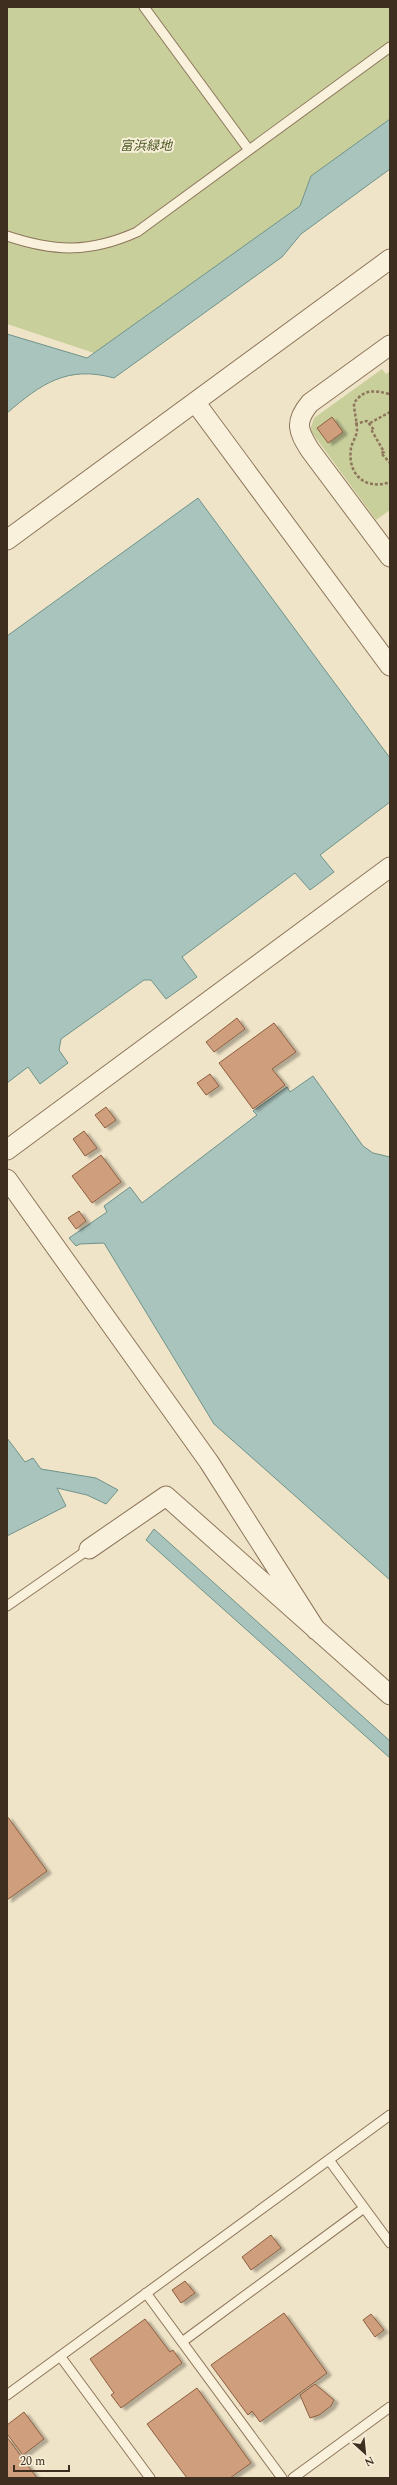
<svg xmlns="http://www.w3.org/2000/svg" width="397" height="2485" viewBox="0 0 397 2485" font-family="Spectral,'Noto Sans JP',serif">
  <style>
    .green { fill: #c9cf9b }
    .water { fill: #a9c4bc; stroke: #6f938a }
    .building { fill: #cf9f7d; stroke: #8d5f41; filter: url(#shadow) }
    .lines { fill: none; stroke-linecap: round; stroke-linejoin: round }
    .service-casing { stroke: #8d765c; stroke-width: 11 }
    .minor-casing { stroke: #8d765c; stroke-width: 21 }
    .path { stroke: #8d765c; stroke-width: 2.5; stroke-dasharray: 3 2; stroke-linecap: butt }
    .service { stroke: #faf1dc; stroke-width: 9 }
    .minor { stroke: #faf1dc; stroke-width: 19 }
    .labels { text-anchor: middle; stroke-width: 4; stroke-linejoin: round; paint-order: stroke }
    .park-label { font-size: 13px; font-style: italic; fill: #4d5a26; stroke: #f7eed8 }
  </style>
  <defs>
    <filter id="shadow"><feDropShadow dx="4.5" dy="2.5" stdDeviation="1" flood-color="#0004"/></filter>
  </defs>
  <rect width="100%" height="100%" fill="#f0e4c8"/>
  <path class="green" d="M7,7H390V119L311,176L300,206L94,353L7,324Z
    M382,369L386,374L390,371V510L376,520L310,430L314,418Z"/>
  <path class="water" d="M390,119V169L301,234L282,257L114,378C67,365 41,384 7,413V334L87,358L300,206L311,176Z
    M198,498L390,758V802L320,855L334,872L310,890L295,873L182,957L197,977L166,999L151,980H144L61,1039L59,1050L68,1063L40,1084L28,1067L7,1083V636Z
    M313,1076L363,1146L373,1153L390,1157V1580L214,1424L104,1243L80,1244L76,1246L69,1238L107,1212L104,1206L130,1187L142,1203L257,1115L253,1111L287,1087L290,1092Z
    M7,1438L25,1462L33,1458L41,1469L96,1478L118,1490L106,1504L87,1495L57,1488L66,1506L7,1536Z
    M154,1529L390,1741V1758L146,1540Z"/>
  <path class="building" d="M332,417L343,432L328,443L317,428Z
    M237,1018L245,1029L214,1052L206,1042Z
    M274,1023L296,1052L272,1069L285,1085L253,1109L219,1063Z
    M210,1074L219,1086L206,1095L197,1083Z
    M106,1107L116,1120L105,1128L95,1115Z
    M84,1131L97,1148L85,1156L73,1139Z
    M101,1155L121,1182L92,1203L72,1176Z
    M79,1211L86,1221L76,1229L68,1218Z
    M7,1816L47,1871L7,1900Z
    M271,2235L281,2248L251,2270L242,2257Z
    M185,2281L195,2293L181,2303L172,2290Z
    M284,2313L327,2373L260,2422L252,2411L248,2415L211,2365Z
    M371,2314L384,2330L375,2337L363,2320Z
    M145,2319L170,2352L173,2350L182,2363L121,2408L111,2395L114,2393L90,2359Z
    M315,2384L334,2400L331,2406L319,2415L310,2418L300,2395Z
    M197,2388L251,2463L230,2478H187L147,2424Z
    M24,2412L44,2439L23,2455L7,2434V2425Z
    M7,2437L37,2478H7Z"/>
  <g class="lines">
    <g class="service-casing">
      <path id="service" d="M144,7L249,150
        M7,236C55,252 90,253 137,232L390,47
        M7,1606L89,1549
        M329,2160L390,2243
        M146,2293L282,2478
        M182,2342L364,2208
        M60,2356L150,2478
        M7,2395L390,2115
        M293,2478L390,2407"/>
    </g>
    <g class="minor-casing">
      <path id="minor" d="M390,345L310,403C294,422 298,431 310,450L390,557
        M195,402L390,666
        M7,540L390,259
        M7,1150L390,867
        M7,1179L209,1462L316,1630
        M89,1549L166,1496L390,1695"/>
    </g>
    <path class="path" d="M389,394C374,390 364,389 354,403C354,412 357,421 357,430C357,436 352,442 351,448C347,474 365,491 390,482
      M370,423L390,412
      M355,424L367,421L374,430L372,431L384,452L381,453L390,463"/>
    <use href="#service" class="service"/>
    <use href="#minor" class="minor"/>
  </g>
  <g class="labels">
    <g class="park-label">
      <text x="146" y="150">富浜緑地</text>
    </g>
  </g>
  <rect width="397" height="2485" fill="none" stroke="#3d2e20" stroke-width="16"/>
  <g transform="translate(365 2453) rotate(153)" stroke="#f7eed8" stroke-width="3" paint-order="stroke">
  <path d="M0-3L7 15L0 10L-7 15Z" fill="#3d2e20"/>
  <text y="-6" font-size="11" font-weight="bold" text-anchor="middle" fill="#3d2e20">N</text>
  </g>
  <path d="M14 2465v6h55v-6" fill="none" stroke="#3d2e20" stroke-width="2"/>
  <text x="20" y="2465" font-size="12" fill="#3d2e20" stroke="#f7eed8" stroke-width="3" paint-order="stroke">20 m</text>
</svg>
